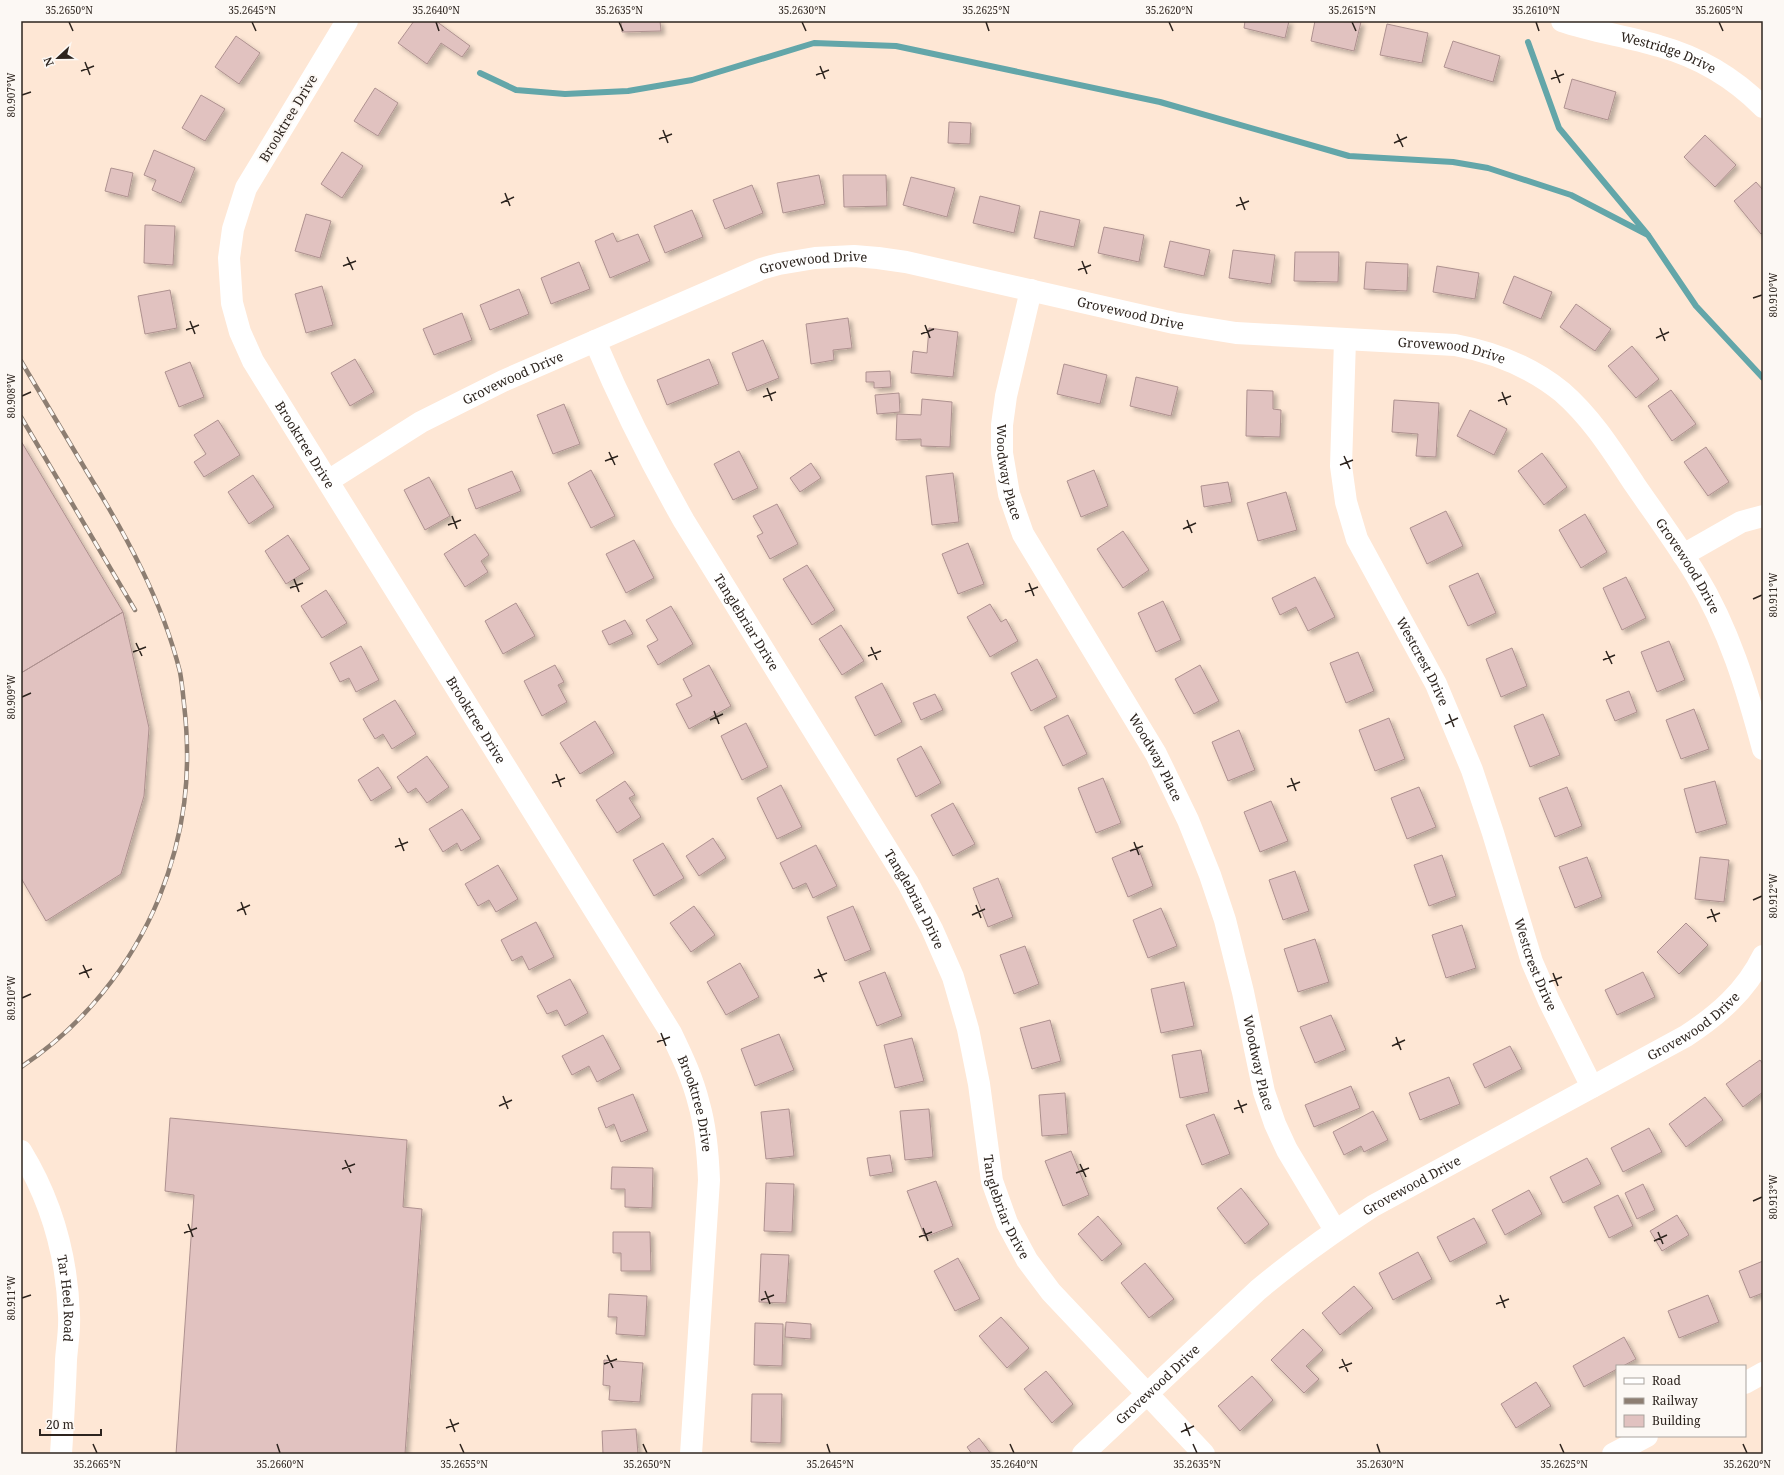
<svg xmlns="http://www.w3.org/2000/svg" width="1784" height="1475" viewBox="0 0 1784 1475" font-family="'Noto Serif',serif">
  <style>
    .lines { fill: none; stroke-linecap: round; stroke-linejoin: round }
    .stream { stroke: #63a6a9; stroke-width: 6 }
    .building { fill: #e1c2c0; stroke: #ae918f; filter: url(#shadow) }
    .minor { stroke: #fff; stroke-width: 22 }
    .rail-casing { stroke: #8d7e72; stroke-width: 4.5 }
    .rail { stroke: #fcf8f4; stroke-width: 3; stroke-dasharray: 9; stroke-linecap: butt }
    .ticks { fill: none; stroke: #2d241e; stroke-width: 1.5 }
    .labels { text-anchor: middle; stroke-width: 4; stroke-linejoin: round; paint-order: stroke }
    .street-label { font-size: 13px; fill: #2d241e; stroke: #fcf8f4 }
    .neatline { fill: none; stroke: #2d241e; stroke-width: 1.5 }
    .ticks-label { font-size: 10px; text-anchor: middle; fill: #2d241e }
  </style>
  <defs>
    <filter id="shadow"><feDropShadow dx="3.5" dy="3.5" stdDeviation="2" flood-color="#0004"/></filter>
  </defs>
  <rect width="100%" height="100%" fill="#fee7d5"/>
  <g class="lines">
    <path class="stream" d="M1528,42L1559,128L1648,235L1696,306L1763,378
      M480,73L516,90L565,94L628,91L692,80L814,43L896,46L1160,102L1349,156L1453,162L1488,168L1571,195L1648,235"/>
  </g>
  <path class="building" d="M414,21H436L470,46L462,57L441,43L427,64L398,43Z
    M621,21H660L661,31L622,32Z
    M1245,21H1289L1285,38L1244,28Z
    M1315,21L1361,22L1354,51L1311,41Z
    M1387,24L1428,33L1422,63L1380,55Z
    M236,36L260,53L239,84L215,67Z
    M1453,41L1500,56L1493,82L1444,67Z
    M1572,79L1616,92L1608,120L1564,108Z
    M375,88L398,103L378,136L354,121Z
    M201,95L225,109L205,141L182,128Z
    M949,122L971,123L970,144L948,143Z
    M1705,135L1736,165L1715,187L1684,157Z
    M154,150L195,168L181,203L152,190L156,180L144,175Z
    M342,152L363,166L342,198L321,184Z
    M111,168L133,173L128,197L105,191Z
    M819,175L825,204L783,213L777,183Z
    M843,175H886L887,206L844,207Z
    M911,177L955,188L947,217L903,205Z
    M1756,182L1763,190V232L1761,234L1734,201Z
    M752,185L763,213L725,229L713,200Z
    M980,196L1020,206L1014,233L973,223Z
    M692,210L703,237L665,253L654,226Z
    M1040,211L1080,220L1074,247L1034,238Z
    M306,214L331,221L320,258L295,251Z
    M145,225L175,226L173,265L144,263Z
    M1104,227L1144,235L1139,262L1098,253Z
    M613,233L617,242L638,234L650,261L610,278L595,241Z
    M1170,241L1210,250L1204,276L1164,267Z
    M1233,250L1275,255L1271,284L1229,278Z
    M1295,252H1339L1338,282L1294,281Z
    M579,262L590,289L551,304L541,278Z
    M1366,262L1408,264L1407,291L1364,289Z
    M1437,266L1479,273L1475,299L1433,292Z
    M1514,276L1552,292L1541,319L1503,303Z
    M322,286L333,325L306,333L295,294Z
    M519,289L529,314L490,330L480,305Z
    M170,290L177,328L145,334L138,296Z
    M1576,304L1611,329L1595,351L1560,327Z
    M462,313L472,340L434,355L423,329Z
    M848,318L852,348L833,350L834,360L811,364L806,324Z
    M929,328L958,332L953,377L911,373L913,351L927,353Z
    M763,340L779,378L747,391L732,353Z
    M1632,346L1659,379L1636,398L1608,366Z
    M355,359L374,392L350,406L331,373Z
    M709,359L719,384L667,405L657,380Z
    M190,362L204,397L179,407L165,372Z
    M1064,364L1107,375L1100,404L1057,394Z
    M890,371L891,387L874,388V382H866V372Z
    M1136,377L1178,387L1171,416L1130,406Z
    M1247,390L1273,391V409L1281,410L1280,437L1246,436Z
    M1671,390L1696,424L1672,441L1648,406Z
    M899,393L900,412L877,414L875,395Z
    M922,399L952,402L950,447L921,446V439L896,440L897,414L921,415Z
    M1394,400L1439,403L1436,457L1416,456L1418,434L1392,432Z
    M564,404L580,444L553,454L537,415Z
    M1470,410L1507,429L1494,455L1457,436Z
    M218,420L240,455L204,477L194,462L206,454L194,435Z
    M21,441L123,612L21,673Z
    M1706,447L1729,482L1708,496L1684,462Z
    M739,451L758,488L733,500L714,464Z
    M1542,453L1567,487L1544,505L1518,471Z
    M811,463L821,478L800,492L790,478Z
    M591,470L615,516L591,528L568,483Z
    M1094,470L1108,506L1081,517L1067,481Z
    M512,471L521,491L476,509L468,489Z
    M953,473L959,522L932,525L926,476Z
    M253,475L274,507L249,524L228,492Z
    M429,477L450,516L425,530L404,490Z
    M1228,482L1232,502L1204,507L1201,486Z
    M1286,492L1297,530L1258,541L1247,503Z
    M777,504L798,544L770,559L757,536L763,533L753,516Z
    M1446,511L1463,546L1427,564L1410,528Z
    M1585,514L1607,552L1581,568L1559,530Z
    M1123,531L1149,570L1123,588L1097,549Z
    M475,534L489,555L481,561L488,572L465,587L444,554Z
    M288,535L310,569L286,584L265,551Z
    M634,540L654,578L626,593L606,554Z
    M968,543L984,584L958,594L942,554Z
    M807,565L835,610L812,625L783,579Z
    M1478,573L1496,613L1468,626L1449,586Z
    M1315,577L1335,617L1308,631L1296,607L1280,615L1272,598Z
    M1626,577L1646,618L1622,630L1603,588Z
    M326,590L347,623L322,638L301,606Z
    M1163,601L1181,640L1156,652L1138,613Z
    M516,603L535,636L503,654L485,621Z
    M990,604L1001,622L1006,619L1018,641L990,657L967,617Z
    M671,606L693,644L658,665L647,646L658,640L646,620Z
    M123,612L149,728L144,796L121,874L46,921L21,878V673Z
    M625,620L633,634L609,645L602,631Z
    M841,625L864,661L842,675L819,639Z
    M1669,641L1685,680L1657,692L1641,652Z
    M361,646L379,680L356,692L349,678L340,682L330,663Z
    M1512,648L1527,686L1501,697L1486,659Z
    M1358,652L1374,691L1346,703L1330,663Z
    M1037,659L1057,697L1031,711L1011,673Z
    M555,665L564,682L558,685L567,702L542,716L524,681Z
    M709,665L731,706L689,729L676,704L692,696L683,679Z
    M1200,665L1219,701L1194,714L1175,679Z
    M882,683L902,722L875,736L855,697Z
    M1629,691L1637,712L1615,721L1606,700Z
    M935,694L943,710L921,720L913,703Z
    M395,700L416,734L392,749L383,734L375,739L363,719Z
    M1694,709L1709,749L1681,759L1666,720Z
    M1543,714L1560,755L1530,767L1514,726Z
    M1068,715L1087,754L1063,766L1044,727Z
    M1389,718L1405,759L1375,771L1359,730Z
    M595,721L614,753L580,774L560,743Z
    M746,723L768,767L742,780L721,736Z
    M1239,730L1255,770L1228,781L1212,742Z
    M921,746L941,783L916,797L897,759Z
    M427,756L449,787L427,803L416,788L408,793L397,777Z
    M378,767L392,788L371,801L358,780Z
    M1103,778L1121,823L1096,833L1078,788Z
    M625,781L635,795L629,798L641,817L617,833L596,800Z
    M1715,781L1727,824L1696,833L1684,789Z
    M781,785L802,827L777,839L757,798Z
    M1419,787L1436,827L1407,839L1391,798Z
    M1567,787L1582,826L1555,837L1539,798Z
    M1271,801L1288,841L1260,852L1244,812Z
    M953,803L975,844L953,856L931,815Z
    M462,809L481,839L461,851L457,843L443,852L429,829Z
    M713,838L726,858L699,876L686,856Z
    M663,843L684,878L654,896L633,860Z
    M816,845L837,886L813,898L806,883L793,889L780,863Z
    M1138,847L1153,886L1128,897L1112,858Z
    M1442,855L1456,896L1429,906L1414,865Z
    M1587,857L1602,897L1575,908L1559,867Z
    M1700,857L1729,860L1724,902L1695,899Z
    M498,865L518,899L496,912L489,900L478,906L465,884Z
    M1295,871L1309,911L1283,920L1269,880Z
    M998,878L1013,917L988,927L973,888Z
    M694,906L715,935L691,952L670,923Z
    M853,906L871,950L845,961L827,917Z
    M1161,908L1177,946L1148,958L1133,920Z
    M536,922L554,957L529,970L522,956L512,961L501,940Z
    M1686,923L1708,945L1679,974L1657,952Z
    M1462,925L1476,968L1446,978L1432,935Z
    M1315,939L1329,982L1298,992L1284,949Z
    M1025,946L1039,984L1014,994L1000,955Z
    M740,963L759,997L726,1015L707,982Z
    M885,972L902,1016L877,1026L859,982Z
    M1643,972L1655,997L1617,1015L1605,990Z
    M570,979L588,1013L565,1026L557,1010L547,1014L537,996Z
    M1184,982L1194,1026L1161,1033L1151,989Z
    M1331,1015L1346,1050L1315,1063L1300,1027Z
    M1050,1020L1061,1061L1032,1069L1020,1028Z
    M779,1034L794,1070L755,1086L741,1049Z
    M603,1035L621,1069L597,1082L589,1066L572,1075L562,1056Z
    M912,1038L924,1081L895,1088L884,1045Z
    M1510,1046L1522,1069L1485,1088L1473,1064Z
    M1201,1050L1209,1092L1180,1098L1172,1055Z
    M1760,1060L1763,1064V1092L1743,1107L1726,1084Z
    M1449,1077L1460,1104L1420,1120L1409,1093Z
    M1351,1086L1360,1108L1314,1127L1305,1105Z
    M1065,1093L1068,1134L1042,1136L1039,1095Z
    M633,1094L648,1131L621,1142L614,1124L606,1128L598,1108Z
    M1705,1097L1723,1120L1686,1147L1669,1124Z
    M789,1109L794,1156L766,1159L761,1112Z
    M929,1109L933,1157L905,1160L900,1111Z
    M1373,1111L1388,1140L1364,1152L1361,1146L1344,1155L1333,1132Z
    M1214,1114L1230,1154L1202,1165L1186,1125Z
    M170,1118L407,1140L403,1207L422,1209L405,1454H176L194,1195L165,1191Z
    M1649,1128L1662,1152L1623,1172L1611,1148Z
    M1071,1151L1089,1195L1063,1206L1045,1161Z
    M890,1155L893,1172L870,1176L867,1158Z
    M1587,1158L1601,1184L1563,1203L1550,1177Z
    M612,1167L653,1168L652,1208L625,1207V1189H611Z
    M936,1181L953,1226L925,1237L907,1191Z
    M766,1183L794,1184L792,1232L764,1231Z
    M1643,1184L1655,1210L1637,1219L1625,1193Z
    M1241,1188L1269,1224L1245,1244L1217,1208Z
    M1529,1190L1542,1214L1505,1235L1492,1210Z
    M1618,1195L1633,1226L1609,1238L1594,1207Z
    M1677,1215L1689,1235L1662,1251L1650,1231Z
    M1098,1216L1122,1244L1102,1261L1078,1234Z
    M1474,1218L1487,1243L1450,1262L1437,1237Z
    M613,1232H650L651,1271H621V1253H613Z
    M1418,1252L1432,1279L1393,1300L1379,1273Z
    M761,1254L789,1255L786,1303L759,1302Z
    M958,1258L980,1299L955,1311L934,1271Z
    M1763,1261V1293L1750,1298L1739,1271Z
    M1145,1263L1174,1299L1149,1318L1121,1283Z
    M1354,1286L1373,1308L1340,1335L1322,1313Z
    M609,1294L647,1296L645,1336L616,1334L617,1317H608Z
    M1708,1295L1719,1322L1679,1338L1668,1311Z
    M1001,1317L1029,1348L1007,1368L979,1336Z
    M786,1322L811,1324V1339L785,1337Z
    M755,1323L783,1324L782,1366L754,1365Z
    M1303,1329L1323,1350L1306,1366L1319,1379L1304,1393L1271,1360Z
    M1624,1337L1636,1359L1623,1366H1617V1369L1584,1387L1573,1366Z
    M604,1360L643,1363L640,1402L609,1400L610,1386L603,1385Z
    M1046,1371L1073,1404L1052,1423L1024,1389Z
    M1252,1376L1273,1400L1240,1431L1218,1406Z
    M1536,1382L1551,1406L1516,1428L1501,1404Z
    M752,1394H782L781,1443L751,1442Z
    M636,1429L638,1454H603L602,1431Z
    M979,1438L991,1454H972L967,1447Z"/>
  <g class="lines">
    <g class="minor">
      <path id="s1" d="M347,21L246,188L233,229L229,258L232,303L240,332L253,361L671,1033C682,1056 693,1079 699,1104C706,1128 708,1155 709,1180L691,1454"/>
      <path id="s2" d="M1562,21C1594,32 1627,36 1659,46C1699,57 1734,78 1763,107"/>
      <path id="s3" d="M1031,290L1006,396L1002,425V453L1009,494L1023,534L1156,754L1188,820L1210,875L1225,920L1243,992L1264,1092L1275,1124L1287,1150L1335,1230"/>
      <path id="s4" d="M1345,340L1341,466L1346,502L1357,539L1436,684L1472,770L1493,833L1532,962L1549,1001L1592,1087"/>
      <path id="s5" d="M595,341C621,403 651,463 684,521L908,883L932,929L953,977L968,1029L979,1084L992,1181L1007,1223L1027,1260L1051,1292L1204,1454"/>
      <path id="s6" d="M328,481L421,422L503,381L761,269L779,264L815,258L854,256L878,258L906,262L1174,323L1236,333L1455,345C1493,352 1531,367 1562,392C1592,418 1613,452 1635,485C1655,514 1677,544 1696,575C1729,629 1747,689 1763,749"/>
      <path d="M1683,555L1741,522L1763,516"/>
      <path id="s7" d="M21,1151C51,1200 67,1257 69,1315C70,1330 67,1345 66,1360C65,1392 63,1423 61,1454"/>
      <path d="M1745,1383L1763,1373"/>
      <path id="s8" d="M1083,1454L1258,1290C1295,1259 1333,1232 1373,1206L1686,1036C1718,1015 1746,991 1763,956"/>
      <path d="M1613,1454L1647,1436"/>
    </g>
    <g class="rail-casing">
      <path id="rail" d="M21,361C43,398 65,435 87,472C126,535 162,600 180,672C182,683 183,694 184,704C192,773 185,833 159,898C131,966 83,1026 21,1067
        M21,417L135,610"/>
    </g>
    <use href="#rail" class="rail"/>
  </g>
  <path class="ticks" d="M69,22L73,31M252,22L256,31M436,22L439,31M619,22L623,31M802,22L806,31M986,22L989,31M1169,22L1173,31M1352,22L1356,31M1536,22L1539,31M1719,22L1723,31M85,62L90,75M820,66L825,79M1555,70L1560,83M81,71L94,66M816,75L829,70M1551,79L1564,74M22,95L31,92M663,130L668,143M1397,134L1403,147M659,139L672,134M1394,143L1407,137M505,193L510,206M1240,197L1245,210M501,203L514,197M1236,206L1249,201M347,257L353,270M1082,261L1087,274M343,266L356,261M1078,270L1091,265M1753,298L1762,295M190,321L195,334M925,325L930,338M1660,328L1665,341M186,330L199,325M921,334L934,329M1656,338L1669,332M767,388L772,401M1502,392L1507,405M22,396L31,392M763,397L776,392M1498,401L1511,396M609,452L615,465M1344,456L1350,469M605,461L618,456M1340,465L1353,460M452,516L457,529M1187,520L1192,533M448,525L461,520M1183,529L1196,523M294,579L299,592M1029,583L1034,596M290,588L303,583M1025,592L1038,587M1753,599L1762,595M136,643L142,656M871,647L877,660M1606,651L1612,664M133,652L146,647M868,656L881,651M1603,660L1615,655M22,697L31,693M714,711L719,724M1449,714L1454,727M710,720L723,714M1445,724L1458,718M556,774L561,787M1291,778L1296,791M552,783L565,778M1287,787L1300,782M399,838L404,851M1134,842L1139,855M395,847L408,842M1130,851L1143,846M1753,900L1762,896M241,902L246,915M976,905L981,918M1711,909L1716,922M237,911L250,905M972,915L985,909M1707,918L1720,913M83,965L89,978M818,969L824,982M1553,973L1558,986M79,974L92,969M814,978L827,973M1549,982L1562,977M22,998L31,994M661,1033L666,1046M1396,1037L1401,1050M657,1042L670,1037M1392,1046L1405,1040M503,1096L508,1109M1238,1100L1243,1113M499,1106L512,1100M1234,1109L1247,1104M345,1160L351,1173M1080,1164L1086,1177M342,1169L355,1164M1076,1173L1089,1168M1753,1201L1762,1197M188,1224L193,1237M923,1228L928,1241M1658,1232L1663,1244M184,1233L197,1228M919,1237L932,1232M1654,1241L1667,1235M765,1291L770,1304M1500,1295L1505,1308M22,1298L31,1295M761,1300L774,1295M1496,1304L1509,1299M607,1355L613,1368M1342,1359L1348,1372M604,1364L617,1359M1339,1368L1352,1363M450,1419L455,1432M1185,1423L1190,1436M446,1428L459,1423M1181,1432L1194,1426M93,1444L97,1453M277,1444L280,1453M460,1444L464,1453M643,1444L647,1453M827,1444L830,1453M1010,1444L1014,1453M1193,1444L1197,1453M1377,1444L1380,1453M1560,1444L1564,1453M1743,1444L1747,1453"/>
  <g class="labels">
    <g class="street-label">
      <text dy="5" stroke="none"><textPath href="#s2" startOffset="111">Westridge Drive</textPath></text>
      <text transform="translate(288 118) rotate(-59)" y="5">Brooktree Drive</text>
      <text dy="5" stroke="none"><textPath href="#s6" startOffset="536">Grovewood Drive</textPath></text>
      <text dy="5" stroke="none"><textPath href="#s6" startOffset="860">Grovewood Drive</textPath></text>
      <text dy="5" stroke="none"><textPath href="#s6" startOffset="1184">Grovewood Drive</textPath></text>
      <text dy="5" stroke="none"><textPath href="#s6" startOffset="212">Grovewood Drive</textPath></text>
      <text dy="5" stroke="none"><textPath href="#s1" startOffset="473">Brooktree Drive</textPath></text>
      <text dy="5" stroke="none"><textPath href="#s3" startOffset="186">Woodway Place</textPath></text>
      <text dy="5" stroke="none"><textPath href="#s6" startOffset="1520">Grovewood Drive</textPath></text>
      <text dy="5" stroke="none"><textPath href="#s5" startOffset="320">Tanglebriar Drive</textPath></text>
      <text dy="5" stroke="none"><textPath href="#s4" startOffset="340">Westcrest Drive</textPath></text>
      <text dy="5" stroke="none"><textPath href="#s1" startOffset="797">Brooktree Drive</textPath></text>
      <text dy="5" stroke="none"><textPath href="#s3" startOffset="510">Woodway Place</textPath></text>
      <text dy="5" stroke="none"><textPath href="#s5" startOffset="644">Tanglebriar Drive</textPath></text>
      <text dy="5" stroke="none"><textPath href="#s4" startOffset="664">Westcrest Drive</textPath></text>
      <text dy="5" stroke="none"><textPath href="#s8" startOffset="750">Grovewood Drive</textPath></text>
      <text dy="5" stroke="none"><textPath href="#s3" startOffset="834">Woodway Place</textPath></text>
      <text dy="5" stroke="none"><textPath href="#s1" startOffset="1241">Brooktree Drive</textPath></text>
      <text dy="5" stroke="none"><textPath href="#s8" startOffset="426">Grovewood Drive</textPath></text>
      <text dy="5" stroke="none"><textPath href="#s5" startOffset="968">Tanglebriar Drive</textPath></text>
      <text dy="5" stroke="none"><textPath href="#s7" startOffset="156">Tar Heel Road</textPath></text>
      <text dy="5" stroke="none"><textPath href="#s8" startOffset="102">Grovewood Drive</textPath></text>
    </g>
  </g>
  <rect width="1784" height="1475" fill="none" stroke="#fcf8f4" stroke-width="44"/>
  <rect x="1616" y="1365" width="130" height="72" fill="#fcf8f4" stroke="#a9a39e"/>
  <rect x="1624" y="1378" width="20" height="6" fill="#ffffff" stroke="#a9a39e"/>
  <text x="1652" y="1385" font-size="12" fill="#2d241e">Road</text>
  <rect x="1624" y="1398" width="20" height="6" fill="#8d7e72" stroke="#a9a39e"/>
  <text x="1652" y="1405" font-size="12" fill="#2d241e">Railway</text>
  <rect x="1624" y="1415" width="20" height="12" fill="#e1c2c0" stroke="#a9a39e"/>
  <text x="1652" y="1425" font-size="12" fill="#2d241e">Building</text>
  <g transform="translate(58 58) rotate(248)" stroke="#fcf8f4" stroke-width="3" paint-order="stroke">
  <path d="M0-3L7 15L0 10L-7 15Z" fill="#2d241e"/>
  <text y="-6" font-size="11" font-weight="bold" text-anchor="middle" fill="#2d241e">N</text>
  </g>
  <path d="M40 1429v6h61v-6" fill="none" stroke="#2d241e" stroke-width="2"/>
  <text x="46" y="1429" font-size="12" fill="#2d241e" stroke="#fcf8f4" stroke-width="3" paint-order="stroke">20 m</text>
  <rect x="22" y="22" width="1740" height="1431" class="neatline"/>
  <g class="ticks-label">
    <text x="69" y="14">35.2650°N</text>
    <text x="252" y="14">35.2645°N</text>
    <text x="436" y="14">35.2640°N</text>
    <text x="619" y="14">35.2635°N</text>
    <text x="802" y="14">35.2630°N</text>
    <text x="986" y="14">35.2625°N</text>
    <text x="1169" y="14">35.2620°N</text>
    <text x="1352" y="14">35.2615°N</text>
    <text x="1536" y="14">35.2610°N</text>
    <text x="1719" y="14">35.2605°N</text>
    <text transform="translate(11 95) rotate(-90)" y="4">80.907°W</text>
    <text transform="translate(1773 295) rotate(-90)" y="4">80.910°W</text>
    <text transform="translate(11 396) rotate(-90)" y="4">80.908°W</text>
    <text transform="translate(1773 595) rotate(-90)" y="4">80.911°W</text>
    <text transform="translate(11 697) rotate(-90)" y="4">80.909°W</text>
    <text transform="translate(1773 896) rotate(-90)" y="4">80.912°W</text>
    <text transform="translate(11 998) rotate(-90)" y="4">80.910°W</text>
    <text transform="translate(1773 1197) rotate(-90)" y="4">80.913°W</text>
    <text transform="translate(11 1298) rotate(-90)" y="4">80.911°W</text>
    <text x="97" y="1468">35.2665°N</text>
    <text x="280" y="1468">35.2660°N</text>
    <text x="464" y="1468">35.2655°N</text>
    <text x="647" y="1468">35.2650°N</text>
    <text x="830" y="1468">35.2645°N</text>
    <text x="1014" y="1468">35.2640°N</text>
    <text x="1197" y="1468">35.2635°N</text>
    <text x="1380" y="1468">35.2630°N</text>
    <text x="1564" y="1468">35.2625°N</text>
    <text x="1747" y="1468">35.2620°N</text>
  </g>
</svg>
